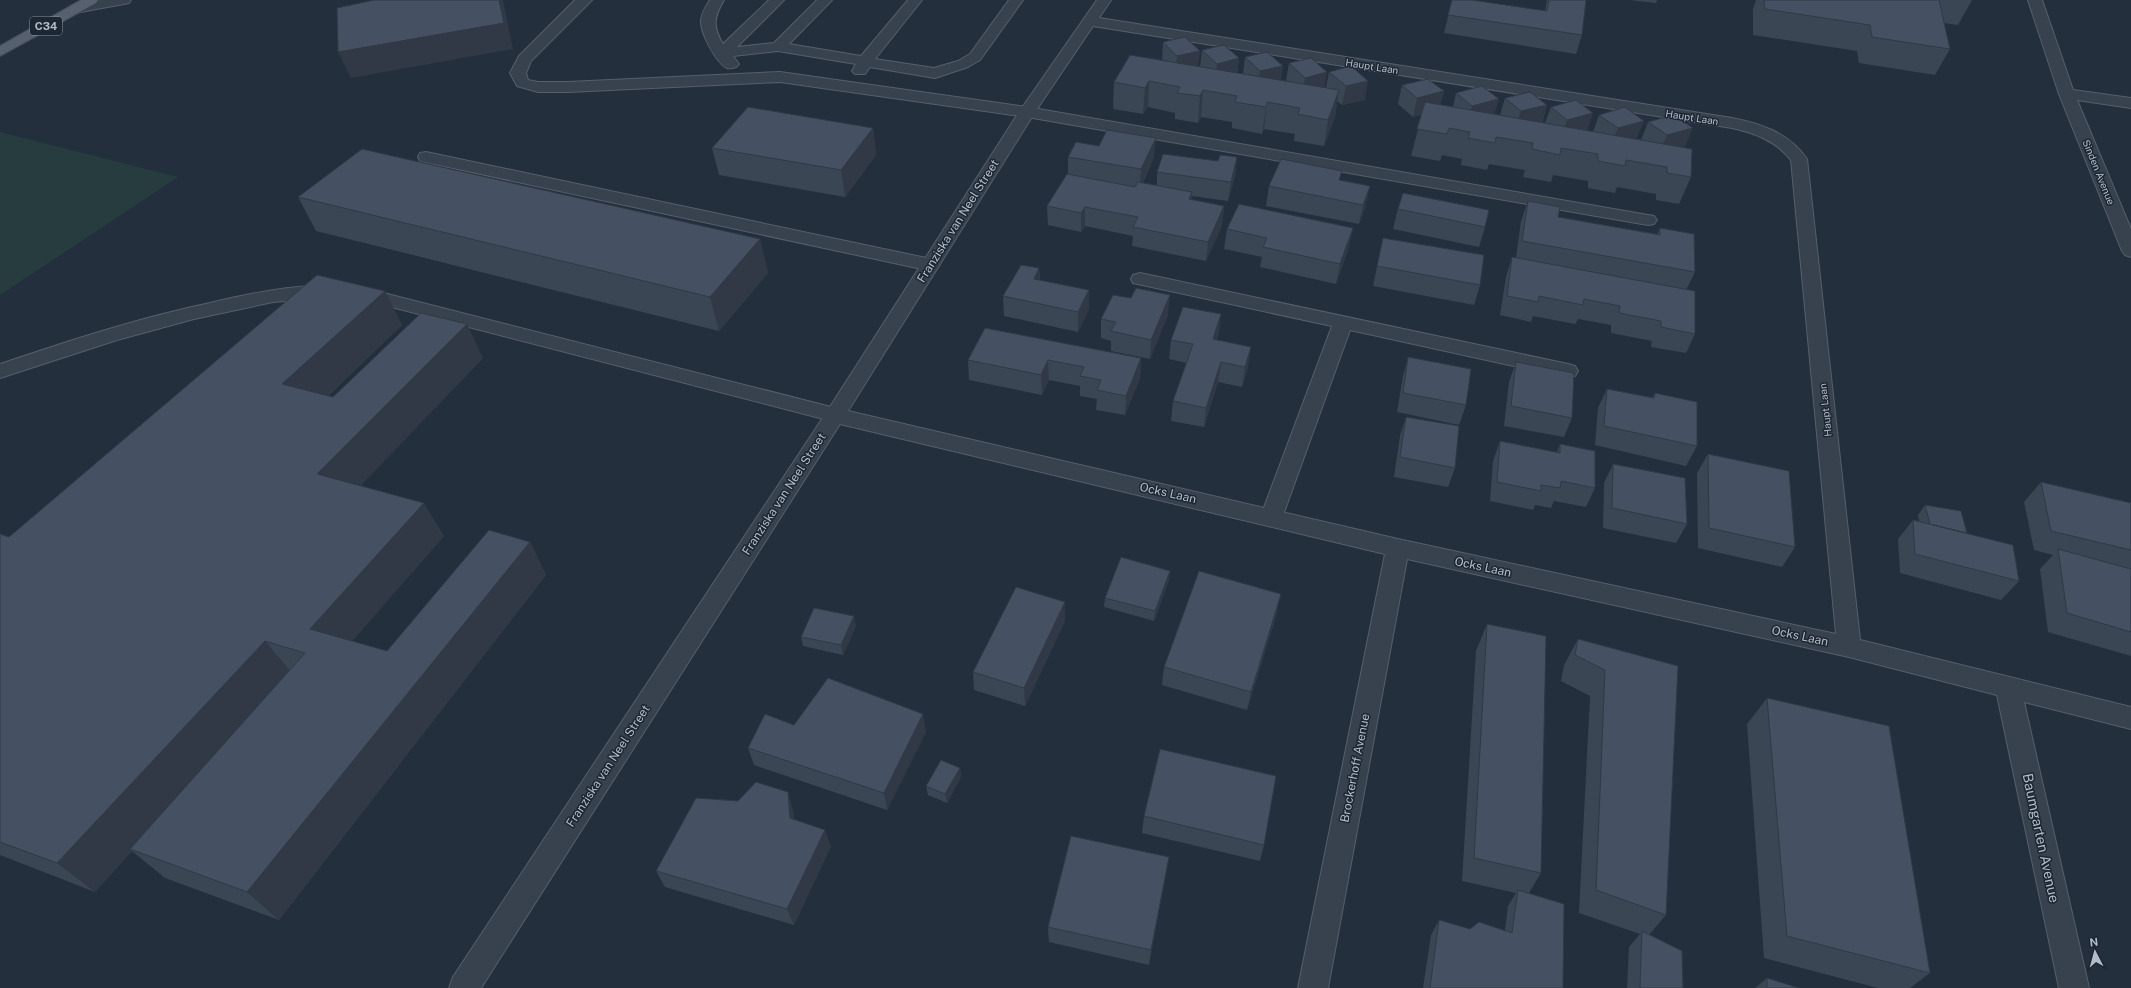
<svg xmlns="http://www.w3.org/2000/svg" width="2131" height="988" viewBox="0 0 2131 988" font-family="'Public Sans',sans-serif">
  <style>
    .green { fill: #263c3f }
    .lines { fill: none; stroke-linecap: round; stroke-linejoin: round }
    .lane-casing { stroke: #565f6c; stroke-width: 2 }
    .street-casing { stroke: #565f6c; stroke-width: 2 }
    .primary-casing { stroke: #414a57; stroke-width: 2 }
    .lane { fill: #38414e; fill-rule: evenodd }
    .street { fill: #38414e; fill-rule: evenodd }
    .primary { fill: #56606e; fill-rule: evenodd }
    .wall { fill: #3b4654 }
    .shaded-wall { fill: #303945 }
    .building { fill: #455162; stroke: #303945 }
    .labels { text-anchor: middle; stroke-width: 3; stroke-linejoin: round; paint-order: stroke }
    .far-street-label { font-size: 10px; fill: #b4bcc9; stroke: #1d2633 }
    .shield { fill: #1d2633; stroke: #878f9c; stroke-width: 1 }
    .shield-label { font-size: 11px; font-weight: bold; fill: #b4bcc9 }
    .street-label { font-size: 12px; fill: #b4bcc9; stroke: #1d2633 }
    .near-street-label { font-size: 14px; fill: #b4bcc9; stroke: #1d2633 }
  </style>
  <rect width="100%" height="100%" fill="#242f3e"/>
  <path class="green" d="M0,132L178,177L0,295Z"/>
  <g class="lines">
    <g class="lane-casing">
      <path id="lane" d="M101,0H131L129,3L124,4L75,13L70,12L68,9L70,6Z
        M575,0H592L531,61L526,73L528,80L538,82H568L780,72L1027,107L1648,215L1654,216L1657,220L1654,224L1648,225L1027,117L780,82L568,92H538L517,86L510,73L519,56Z
        M710,0H724C714,17 712,26 723,44L769,0H784L737,47L774,43L817,0H832L789,44L861,56L908,0H922L875,59L934,68L958,61L970,54L1009,0H1023L980,60L968,67L935,78L870,67L865,74H855L852,71L856,64L778,51L733,56L739,64L736,67C733,68 730,69 727,68C716,63 700,32 701,20C702,12 706,6 710,0Z
        M426,152L931,259L937,261L940,265L937,269L931,271L420,161L418,157L420,153Z
        M1140,273L1568,364L1575,366L1578,371L1575,376L1568,378L1350,330L1282,518L1279,524L1271,526L1263,524L1260,518L1332,326L1133,283L1131,279L1133,275Z
        M311,286L331,288L333,292L331,296L324,298L273,302L194,319L117,340L0,378V364C69,341 138,318 210,303C243,295 277,288 311,286Z
        M360,287L835,408L842,410L845,415L842,420L835,422L353,297L351,293L353,289Z"/>
    </g>
    <g class="street-casing">
      <path id="street" d="M1097,0H1111L1099,18L1732,118C1762,124 1789,133 1807,159L1860,640L2131,707V729L2024,702L2089,988H2059L1997,695L1849,657L1407,559L1328,988H1298L1385,554L840,424L481,988H449L453,977L828,410L1019,112ZM1093,26L1732,128C1755,133 1776,141 1791,160L1836,634L1398,539L848,411L1035,112Z
        M2028,0H2042L2073,90L2131,98V108L2077,100L2131,229V257L2125,255L2122,251L2059,94Z"/>
    </g>
    <g class="primary-casing">
      <path id="primary" d="M81,0H98L96,3L0,56V46Z"/>
    </g>
    <use href="#lane" class="lane"/>
    <use href="#street" class="street"/>
    <use href="#primary" class="primary"/>
  </g>
  <path class="wall" d="M1452,0L1545,11L1547,0H1586L1582,35L1576,54L1444,33Z
    M1630,0H1657L1656,3Z
    M1756,0H1972L1958,25L1944,23L1950,49L1935,75L1859,63L1857,51L1753,35V9Z
    M1163,42L1198,67H1200L1202,50L1239,58L1237,73L1243,74L1245,57L1281,80L1286,81L1289,63L1325,88H1326L1329,72L1365,100L1342,105L1337,101L1335,117L1324,146L1294,141L1295,134L1264,129L1262,134L1232,128V122L1201,117L1198,123L1175,119V113L1148,107L1143,114L1113,109L1114,82L1162,61Z
    M1402,85L1444,91L1440,105L1453,107L1456,93L1499,99L1494,114L1500,115L1505,98L1547,105L1542,123H1545L1551,107L1587,130L1593,132L1599,115L1637,139L1641,140L1648,122L1685,147H1684L1691,177L1679,204L1656,200V194L1617,187L1615,193L1588,188V181L1553,175L1551,182L1523,177L1525,170L1489,164L1487,170L1461,165L1462,159L1442,155L1440,161L1411,156L1422,114L1413,117L1398,104Z
    M873,128L876,155L845,197L719,175L712,148Z
    M1068,157H1154L1143,183L1157,186V172L1237,157L1235,176L1228,201L1192,196L1191,200L1224,206L1222,226L1206,261L1132,246L1133,236L1085,226L1081,232L1048,225L1047,206L1068,174Z
    M1340,180L1366,205L1359,224L1266,206L1269,186Z
    M298,197L760,239L768,273L719,331L316,231Z
    M1528,201L1558,217L1657,234L1660,228L1695,272L1686,290L1695,334L1686,353L1651,347L1652,341L1611,333V325L1578,319L1575,324L1533,316L1531,322L1500,315L1506,277L1512,257L1516,258L1521,221Z
    M1398,209L1485,227L1479,247L1393,229Z
    M1227,229L1349,247L1336,284L1260,267L1262,257L1224,249Z
    M1383,238L1480,285L1474,305L1373,286Z
    M1039,268L1040,280L1089,309L1078,332L1004,316L1003,296Z
    M1168,315L1150,359L1111,351V341L1101,338V319Z
    M402,325L328,396L333,397L483,358L361,485L444,536L352,641L387,651L530,542L546,575L279,920L165,878L132,851L95,892L0,855V534L9,537Z
    M1219,333L1216,340L1248,367L1242,387L1218,382L1204,427L1171,421L1173,401L1187,363L1169,359L1171,340Z
    M1408,357L1466,405L1459,425L1397,412L1403,376Z
    M1141,358L1140,378L1125,415L1096,410L1097,399L1080,396V386L1049,380L1042,395L969,380L968,360Z
    M1516,362L1572,418L1564,437L1504,426L1509,382Z
    M1607,389L1652,398L1655,393L1697,446L1686,466L1595,445L1598,408Z
    M1406,417L1455,468L1448,487L1394,477L1400,436Z
    M1500,441L1557,452L1560,444L1595,488L1586,507L1554,501L1551,508L1535,505L1533,510L1490,501L1493,461Z
    M1708,454L1795,547L1782,567L1698,548L1697,473Z
    M1613,464L1687,524L1676,543L1603,528L1604,483Z
    M2041,482L2131,503V656L2048,632L2040,569L2053,555L2034,550L2024,502Z
    M1925,505L1967,533L2019,581L2001,600L1900,573L1898,539L1913,520L1919,521L1918,515Z
    M1169,580L1154,621L1104,607L1105,598Z
    M1065,602V621L1025,706L974,690L973,672Z
    M1277,613L1247,710L1162,685L1164,667Z
    M1487,624L1541,873L1529,893L1563,988H1423L1431,935L1439,920L1470,929L1505,930L1508,906L1516,893L1462,881L1476,651Z
    M856,626L843,655L803,646L801,637Z
    M1578,639L1678,666L1666,915L1649,935L1683,988H1627L1629,947L1640,934L1579,913L1590,696L1561,681L1564,665Z
    M1767,698L1930,973L1910,988H1878L1764,958L1747,724Z
    M794,725L926,732L887,810L754,765L748,748Z
    M960,768L961,777L947,803L928,795L926,786Z
    M793,810L794,819L831,846L794,925L665,887L656,871Z
    M1144,816L1264,845L1260,861L1142,833Z
    M1166,873L1149,965L1049,942L1048,927Z
    M1767,978L1799,988H1755Z"/>
  <path class="shaded-wall" d="M499,0H503L513,49L351,78L338,52Z
    M1200,51L1198,69L1175,75L1177,56Z
    M1239,58L1237,77L1215,82L1217,64Z
    M1283,66L1280,85L1258,90L1260,71Z
    M1327,72L1324,91L1302,97L1305,78Z
    M1149,81L1148,107L1143,114L1145,88Z
    M1368,81L1365,100L1342,105L1346,86Z
    M1203,90L1201,117L1198,123L1200,96Z
    M1339,90L1335,117L1324,146L1328,120Z
    M1444,91L1439,110L1413,117L1417,98Z
    M1499,99L1493,118L1467,125L1472,106Z
    M1267,102L1264,129L1262,134L1266,107Z
    M1547,105L1541,124L1515,130L1521,111Z
    M1593,113L1587,132L1561,139L1567,120Z
    M1644,121L1636,140L1610,147L1618,128Z
    M873,128L876,155L845,197L841,170Z
    M1693,128L1685,147L1659,154L1667,135Z
    M1156,138L1154,157L1140,188L1141,169Z
    M1237,157L1235,176L1228,201L1231,182Z
    M1370,186L1366,205L1359,224L1363,205Z
    M1192,192L1190,212L1189,199Z
    M1224,206L1222,226L1206,261L1208,242Z
    M1085,207V226L1081,232V213Z
    M1353,228L1349,247L1336,284L1340,264Z
    M760,239L768,273L719,331L710,297Z
    M1039,268L1040,288L1034,279Z
    M1089,290V309L1078,332V312Z
    M385,291L402,325L304,418L282,384Z
    M1170,295L1168,315L1150,359L1151,340Z
    M1221,314L1219,333L1210,359L1213,339Z
    M467,324L483,358L340,507L317,474Z
    M1251,347L1248,367L1242,387L1245,367Z
    M1141,358L1140,378L1125,415L1126,396Z
    M1048,360L1049,380L1042,395L1041,375Z
    M1221,362L1218,382L1204,427L1206,408Z
    M424,503L444,536L335,661L310,629Z
    M530,542L546,575L279,920L247,892Z
    M1170,571L1169,580L1154,621L1155,611Z
    M1281,594L1277,613L1247,710L1251,692Z
    M1065,602V621L1025,706L1024,688Z
    M854,616L856,626L843,655L841,645Z
    M265,641L292,673L130,849L132,851L95,892L57,863Z
    M923,714L926,732L887,810L884,793Z
    M960,768L961,777L947,803L945,794Z
    M788,792L793,810L796,835L790,818Z
    M825,830L831,846L794,925L787,909Z
    M1169,857L1166,873L1149,965L1151,950Z"/>
  <path class="building" d="M374,0H499L504,23L338,52L337,8Z
    M1452,0H1472L1547,11L1549,0H1586L1582,35L1448,15Z
    M1764,0H1939L1950,49L1872,37L1870,25L1765,9Z
    M1185,37L1200,51L1177,56L1163,42Z
    M1224,45L1239,58L1217,64L1202,50Z
    M1267,52L1283,66L1260,71L1245,57Z
    M1130,55L1339,90L1328,120L1298,114L1300,108L1267,102L1266,107L1235,102L1237,96L1203,90L1200,96L1177,93L1180,87L1149,81L1145,88L1114,82Z
    M1311,58L1327,72L1305,78L1289,63Z
    M1351,66L1368,81L1346,86L1329,72Z
    M1428,79L1444,91L1417,98L1402,85Z
    M1482,86L1499,99L1472,106L1456,93Z
    M1530,92L1547,105L1521,111L1505,98Z
    M1576,100L1593,113L1567,120L1551,107Z
    M1425,102L1692,149L1691,177L1667,173V167L1626,160L1625,166L1598,161V154L1561,148L1560,155L1532,149L1533,143L1496,137L1495,143L1468,138L1470,132L1449,128L1447,134L1417,129Z
    M748,107L873,128L841,170L712,148Z
    M1625,107L1644,121L1618,128L1599,115Z
    M1673,115L1693,128L1667,135L1648,122Z
    M1107,130L1156,138L1141,169L1068,157L1076,142L1099,146Z
    M362,149L760,239L710,297L298,197Z
    M1163,154L1218,161L1220,155L1237,157L1231,182L1157,172Z
    M1281,159L1342,171L1339,180L1370,186L1363,205L1269,186Z
    M1067,174L1135,187L1138,182L1192,192L1189,199L1224,206L1208,242L1133,227L1138,217L1085,207L1081,213L1047,206Z
    M1403,193L1489,210L1485,227L1398,209Z
    M1528,201L1560,207L1558,217L1660,235V228L1694,234L1695,272L1522,241Z
    M1239,204L1353,228L1340,264L1263,247L1267,238L1227,229Z
    M1383,238L1484,255L1480,285L1377,266Z
    M1512,257L1695,291V334L1661,327V321L1619,313L1620,306L1584,299L1583,305L1539,296L1538,302L1507,296Z
    M1021,265L1039,268L1034,279L1089,290L1078,312L1003,296Z
    M317,275L385,291L282,384L333,397L421,313L467,324L317,474L424,503L310,629L387,651L489,530L530,542L247,892L130,849L305,653L265,641L57,863L0,842V534L9,537Z
    M1136,288L1170,295L1151,340L1111,331L1116,322L1101,319L1113,295L1131,298Z
    M1183,307L1221,314L1213,339L1251,347L1245,367L1221,362L1206,408L1173,401L1193,344L1171,340Z
    M985,328L1141,358L1126,396L1097,390L1101,380L1080,376L1084,367L1048,360L1041,375L968,360Z
    M1408,357L1471,369L1466,405L1403,393Z
    M1516,362L1574,373L1572,418L1511,406Z
    M1607,389L1654,398L1655,393L1697,402V446L1604,426Z
    M1406,417L1459,426L1455,468L1400,457Z
    M1500,441L1560,453V444L1595,451V488L1561,481L1560,488L1541,485V491L1497,482Z
    M1708,454L1789,471L1795,547L1709,528Z
    M1613,464L1685,478L1687,524L1612,508Z
    M2041,482L2131,503V550L2051,531Z
    M1925,505L1961,511L1967,533L1930,524Z
    M1913,520L2013,545L2019,581L1915,554Z
    M2058,549L2131,569V632L2067,613Z
    M1121,557L1170,571L1155,611L1105,598Z
    M1199,571L1281,594L1251,692L1164,667Z
    M1016,587L1065,602L1024,688L973,672Z
    M814,608L854,616L841,645L801,637Z
    M1487,624L1546,636L1541,873L1474,858Z
    M1578,639L1678,666L1666,915L1596,890L1605,670L1575,655Z
    M828,678L923,714L884,793L748,748L765,714L794,725Z
    M1767,698L1889,726L1930,973L1787,936Z
    M1160,749L1276,776L1264,845L1144,816Z
    M941,760L960,768L945,794L926,786Z
    M756,782L788,792L790,818L825,830L787,909L656,871L696,798L738,801Z
    M1071,836L1169,857L1151,950L1048,927Z
    M1518,890L1564,904L1563,988H1430L1439,920L1470,929L1479,922L1512,933Z
    M1642,931L1682,951L1683,988H1640Z
    M1767,978L1799,988H1767Z"/>
  <g class="labels">
    <g class="far-street-label">
      <text transform="translate(1372 66) rotate(9)" y="4">Haupt Laan</text>
      <text transform="translate(1692 117) rotate(9)" y="4">Haupt Laan</text>
      <text transform="translate(2099 172) rotate(68)" y="4">Sinden Avenue</text>
      <text transform="translate(1825 410) rotate(-96)" y="4">Haupt Laan</text>
    </g>
    <rect class="shield" x="30" y="17" width="32" height="18" rx="3"/>
    <g class="shield-label">
      <text x="46" y="30">C34</text>
    </g>
    <g class="street-label">
      <text transform="translate(958 221) rotate(-58)" y="4">Franziska van Neel Street</text>
      <text transform="translate(1168 493) rotate(13)" y="4">Ocks Laan</text>
      <text transform="translate(784 494) rotate(-57)" y="4">Franziska van Neel Street</text>
      <text transform="translate(1483 567) rotate(12)" y="4">Ocks Laan</text>
      <text transform="translate(1800 636) rotate(12)" y="4">Ocks Laan</text>
      <text transform="translate(608 766) rotate(-57)" y="4">Franziska van Neel Street</text>
      <text transform="translate(1355 768) rotate(-79)" y="4">Brockerhoff Avenue</text>
    </g>
    <g class="near-street-label">
      <text transform="translate(2041 838) rotate(78)" y="5">Baumgarten Avenue</text>
    </g>
  </g>
  <g transform="translate(2095 952) rotate(354)" stroke="#1d2633" stroke-width="3" paint-order="stroke">
  <path d="M0-3L7 15L0 10L-7 15Z" fill="#b4bcc9"/>
  <text y="-6" font-size="11" font-weight="bold" text-anchor="middle" fill="#b4bcc9">N</text>
  </g>
</svg>
